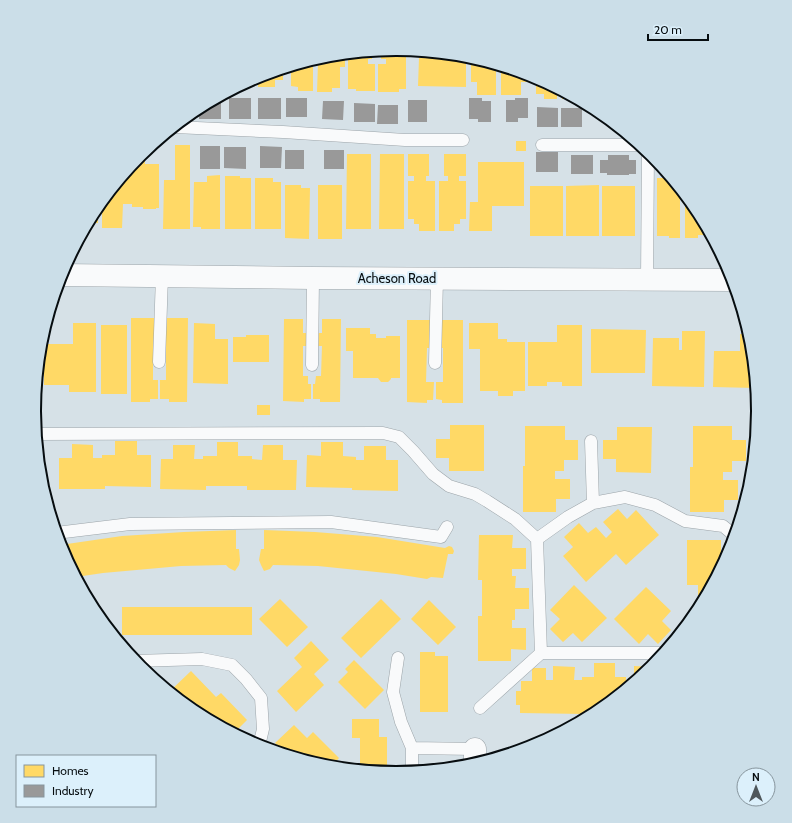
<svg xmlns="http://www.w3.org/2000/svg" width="792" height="823" viewBox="0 0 792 823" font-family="Cabin,sans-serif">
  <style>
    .homes { fill: #ffd966 }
    .industry { fill: #999 }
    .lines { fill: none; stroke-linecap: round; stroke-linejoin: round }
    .service-casing { stroke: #9ca4a9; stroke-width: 13 }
    .minor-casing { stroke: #9ca4a9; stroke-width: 23 }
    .service { stroke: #f9fafb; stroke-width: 12 }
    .minor { stroke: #f9fafb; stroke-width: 22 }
    .labels { text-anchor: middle; stroke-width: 4; stroke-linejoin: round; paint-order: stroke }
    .street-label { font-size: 13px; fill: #070d10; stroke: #dcf0fb }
    .rim { fill: none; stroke: #070d10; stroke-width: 2 }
  </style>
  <rect width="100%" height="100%" fill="#d6e1e7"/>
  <path class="homes" d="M396,50H406V89H399V92H378V64H386V59H381V51Z
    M372,52V59H368V64H375V91H356V89H348V54Z
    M423,52L466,56V87L418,86L419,58H423Z
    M345,55V67H340V88H332V92H317L318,63H324V59L319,58L326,56Z
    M471,58L496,65V95H477V82H471Z
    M308,62H313V91H298V87L291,86V67Z
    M501,67L526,75L527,82H521V95H501Z
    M283,69V80H275V87H258V77Z
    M536,78L557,89V99H544V94H536Z
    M249,82V88H238Z
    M562,92L565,93L575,99H562Z
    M516,141H526V151H516Z
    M175,145H190V229H163L164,180H175Z
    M347,154H371V229H346Z
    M380,154H404V229H379Z
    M408,154H429V176H426V181H435V231H419V224H414V219H408V181H414V176H408Z
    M444,154H466V176H459V181H466V219H460V224H454V231H439V181H448V176H444Z
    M137,159L145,160V164H159V208H156V209H143V207H132V204H123L122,228H102V202H105V199Z
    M478,162H524V206H492V231H469L470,202H478Z
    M220,175V229H201V227H193L194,182H207V176Z
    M225,176H240V178H251V229H225Z
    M255,178H273V182H281V229H255Z
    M657,178H671L680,189V238H669V236H657Z
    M285,185H301V188H310L309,239L285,238Z
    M318,185H342V239H318Z
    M599,185V236H566V186Z
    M530,186H563V236H530Z
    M602,186H635V236H602Z
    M685,195L697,211L710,235H698V238H685Z
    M98,207V223H88L95,210Z
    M131,318H155V347H153V380H158V399H150V402H131Z
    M164,318H188L187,402H169V399H160V380H166V347H164Z
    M284,319H303V333H306V346H303V376H308V384H311V399H304V402L283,401Z
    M322,319H341L340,402H320V399H313V384H315L316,376H321L322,346H318V333H322Z
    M407,320H430V348H427L426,382H434L433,400H427V403L407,402Z
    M440,320H463V403H442V400L436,399V382H443V348H440Z
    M73,323H96V392H69V385H44V344H73Z
    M194,323L215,324V339H228V384L193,383Z
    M469,323H498V339H507V342H525V391H513V396H498V391H480V349H469Z
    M101,325H127V394H101Z
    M557,325H582V386H562V382H547V386H528V342H557Z
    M346,328H370V334H376V338H386V336H400V378H391V379L388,382H381L378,378H353V351H346Z
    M591,329L646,330L645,373H591Z
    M682,331H705L704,387L652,386L653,338H679V350H682Z
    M740,334H749L751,341L756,388L713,387L714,351H740Z
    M246,335H269V362H233V337H246Z
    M257,405H270V415H257Z
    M450,425H484V471H449V458H436V439H450Z
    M525,426H565V440H578V460H564V471H555V479H570V499H556V512H523V466H525Z
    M693,426H732V440H746V461H732V472H723V480H738V500H724V512H690V467H693Z
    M617,427H652L651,473L616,472V459H603V440H617Z
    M115,441H137V455H151V487L105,486V489H59V458H72V444L93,445V458H102V455H115Z
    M217,442H238V456H252V459L262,460L263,445H283V460H297L296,490H247V486H206V490L160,489L161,459H173V445H195L194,459H203V456H217Z
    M321,442H343V456L356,457V460H364V446H386V460H398V491L352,490V488L306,487L307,455L321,456Z
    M618,509L627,519L636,510L659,535L626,565L616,554L586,582L563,556L573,547L564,537L579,523L588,533L596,527L606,538L612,532L603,522Z
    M236,530V549H239L240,560L239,565L235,571L229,568L226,565L181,566L103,573L76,577L61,550L60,545L122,536L184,532Z
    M264,530L315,532L377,537L445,548L449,546L452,547L454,551L453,554H448L443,578L431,577L427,579L396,574L318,566L273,565L270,569L264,571L261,565L259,560L261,549H264Z
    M479,535H513L512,548H526V569H512V576H516L515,588H529V609H515V620H512V628H526V650L511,649V661H478V616H482V580H478Z
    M687,540H721V552H729L698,610V585H687Z
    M574,585L607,618L582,642L573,633L563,642L550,629L560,619L550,610Z
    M646,587L671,611L662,621L671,630L658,644L648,634L639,644L614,619Z
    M280,599L308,627L287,647L259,619Z
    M381,599L401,619L361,658L341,638Z
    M429,600L456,627L438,645L411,619Z
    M122,607H252V635H122Z
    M311,641L329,660L314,674L324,685L296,712L277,691L302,667L294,658Z
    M420,652H435V656H448V712H420Z
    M354,660L384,690L365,709L338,682L348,672L345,669Z
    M594,663H615V677H626V681H634V666L653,667L600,710H585V714L520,713V705H516V691H521V681H532V668H546V680H553V666L575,667L574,680H582V677H594Z
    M191,671L216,697L221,693L247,720L234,733L214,723L204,713L201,716L195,712L169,692Z
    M352,719H379V737H387V769H384V772L367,771V769H360V738H352Z
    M294,725L307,738L313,732L339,758L331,767L325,766L301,759L293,752L290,756L286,755L275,743Z"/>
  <path class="industry" d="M219,98H221V119H199V108Z
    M229,98H251V119H229Z
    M258,98H281V119H258Z
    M286,98H307V117H286Z
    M469,98H482V101H491V122H478V119H469Z
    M515,98H528V118H518V122H506V100H515Z
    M408,100H427V122H408Z
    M323,101H344L343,120L322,119Z
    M354,103L375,104V122H354Z
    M378,105H398V124H377Z
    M537,107L558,108V127H537Z
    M561,108H582V127H561Z
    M200,146H220V169H200Z
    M260,146L282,147L281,168H260Z
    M224,147H246V169L224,168Z
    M285,150H304V169H285Z
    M324,150H344V169H324Z
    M536,152H558V172H536Z
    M571,155H593V174H571Z
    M608,155H629V160H636V174H629V175H607V173H600V160H608Z
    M660,165L661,167L668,175H660Z"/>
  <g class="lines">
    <g class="service-casing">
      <path id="service" d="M175,127L283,132L405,140H463
        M542,145H639
        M647,280L648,152
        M159,362L162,276
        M435,363L437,278
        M312,365L313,278
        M36,434L383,433L399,437L413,451L433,474L449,486L475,494L487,501L515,519L537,539L541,653H664
        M591,441L593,503
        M56,533L130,524L331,522L441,537L447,527
        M537,539L568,517L593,503L625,497L655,505L685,521L723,526L735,536
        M398,658L393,692L401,722L412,748
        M134,661L202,659L232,665L246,679L261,698L263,729L259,746
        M480,708L541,653
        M412,772V748L475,749"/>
    </g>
    <g class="minor-casing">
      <path id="minor" d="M61,275L313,278L733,280
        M475,764V749"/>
    </g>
    <use href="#service" class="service"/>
    <use href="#minor" class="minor"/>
  </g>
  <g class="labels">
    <g class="street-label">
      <text x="397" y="283">Acheson Road</text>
    </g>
  </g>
  <path d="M0 0H792V823H0ZM41 411a355 355 0 1 1 710 0a355 355 0 1 1-710 0Z" fill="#cbdee8" fill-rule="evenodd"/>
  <path class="rim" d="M41 411a355 355 0 1 1 710 0a355 355 0 1 1-710 0Z"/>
  <rect x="16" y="755" width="140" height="52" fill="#dcf0fb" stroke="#87959d"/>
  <rect x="24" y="765" width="20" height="12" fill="#ffd966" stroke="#87959d"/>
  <text x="52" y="775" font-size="12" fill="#070d10">Homes</text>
  <rect x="24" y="785" width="20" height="12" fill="#999999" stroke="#87959d"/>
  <text x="52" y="795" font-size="12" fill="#070d10">Industry</text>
  <g transform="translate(756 787)"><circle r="19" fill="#dcf0fb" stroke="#87959d"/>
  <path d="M0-3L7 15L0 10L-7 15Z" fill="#4f575b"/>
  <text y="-6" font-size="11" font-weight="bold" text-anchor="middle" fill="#070d10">N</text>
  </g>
  <path d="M648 34v6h60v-6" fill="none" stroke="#070d10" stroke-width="2"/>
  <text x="654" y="34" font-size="12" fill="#070d10" stroke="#dcf0fb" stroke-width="3" paint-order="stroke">20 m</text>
</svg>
